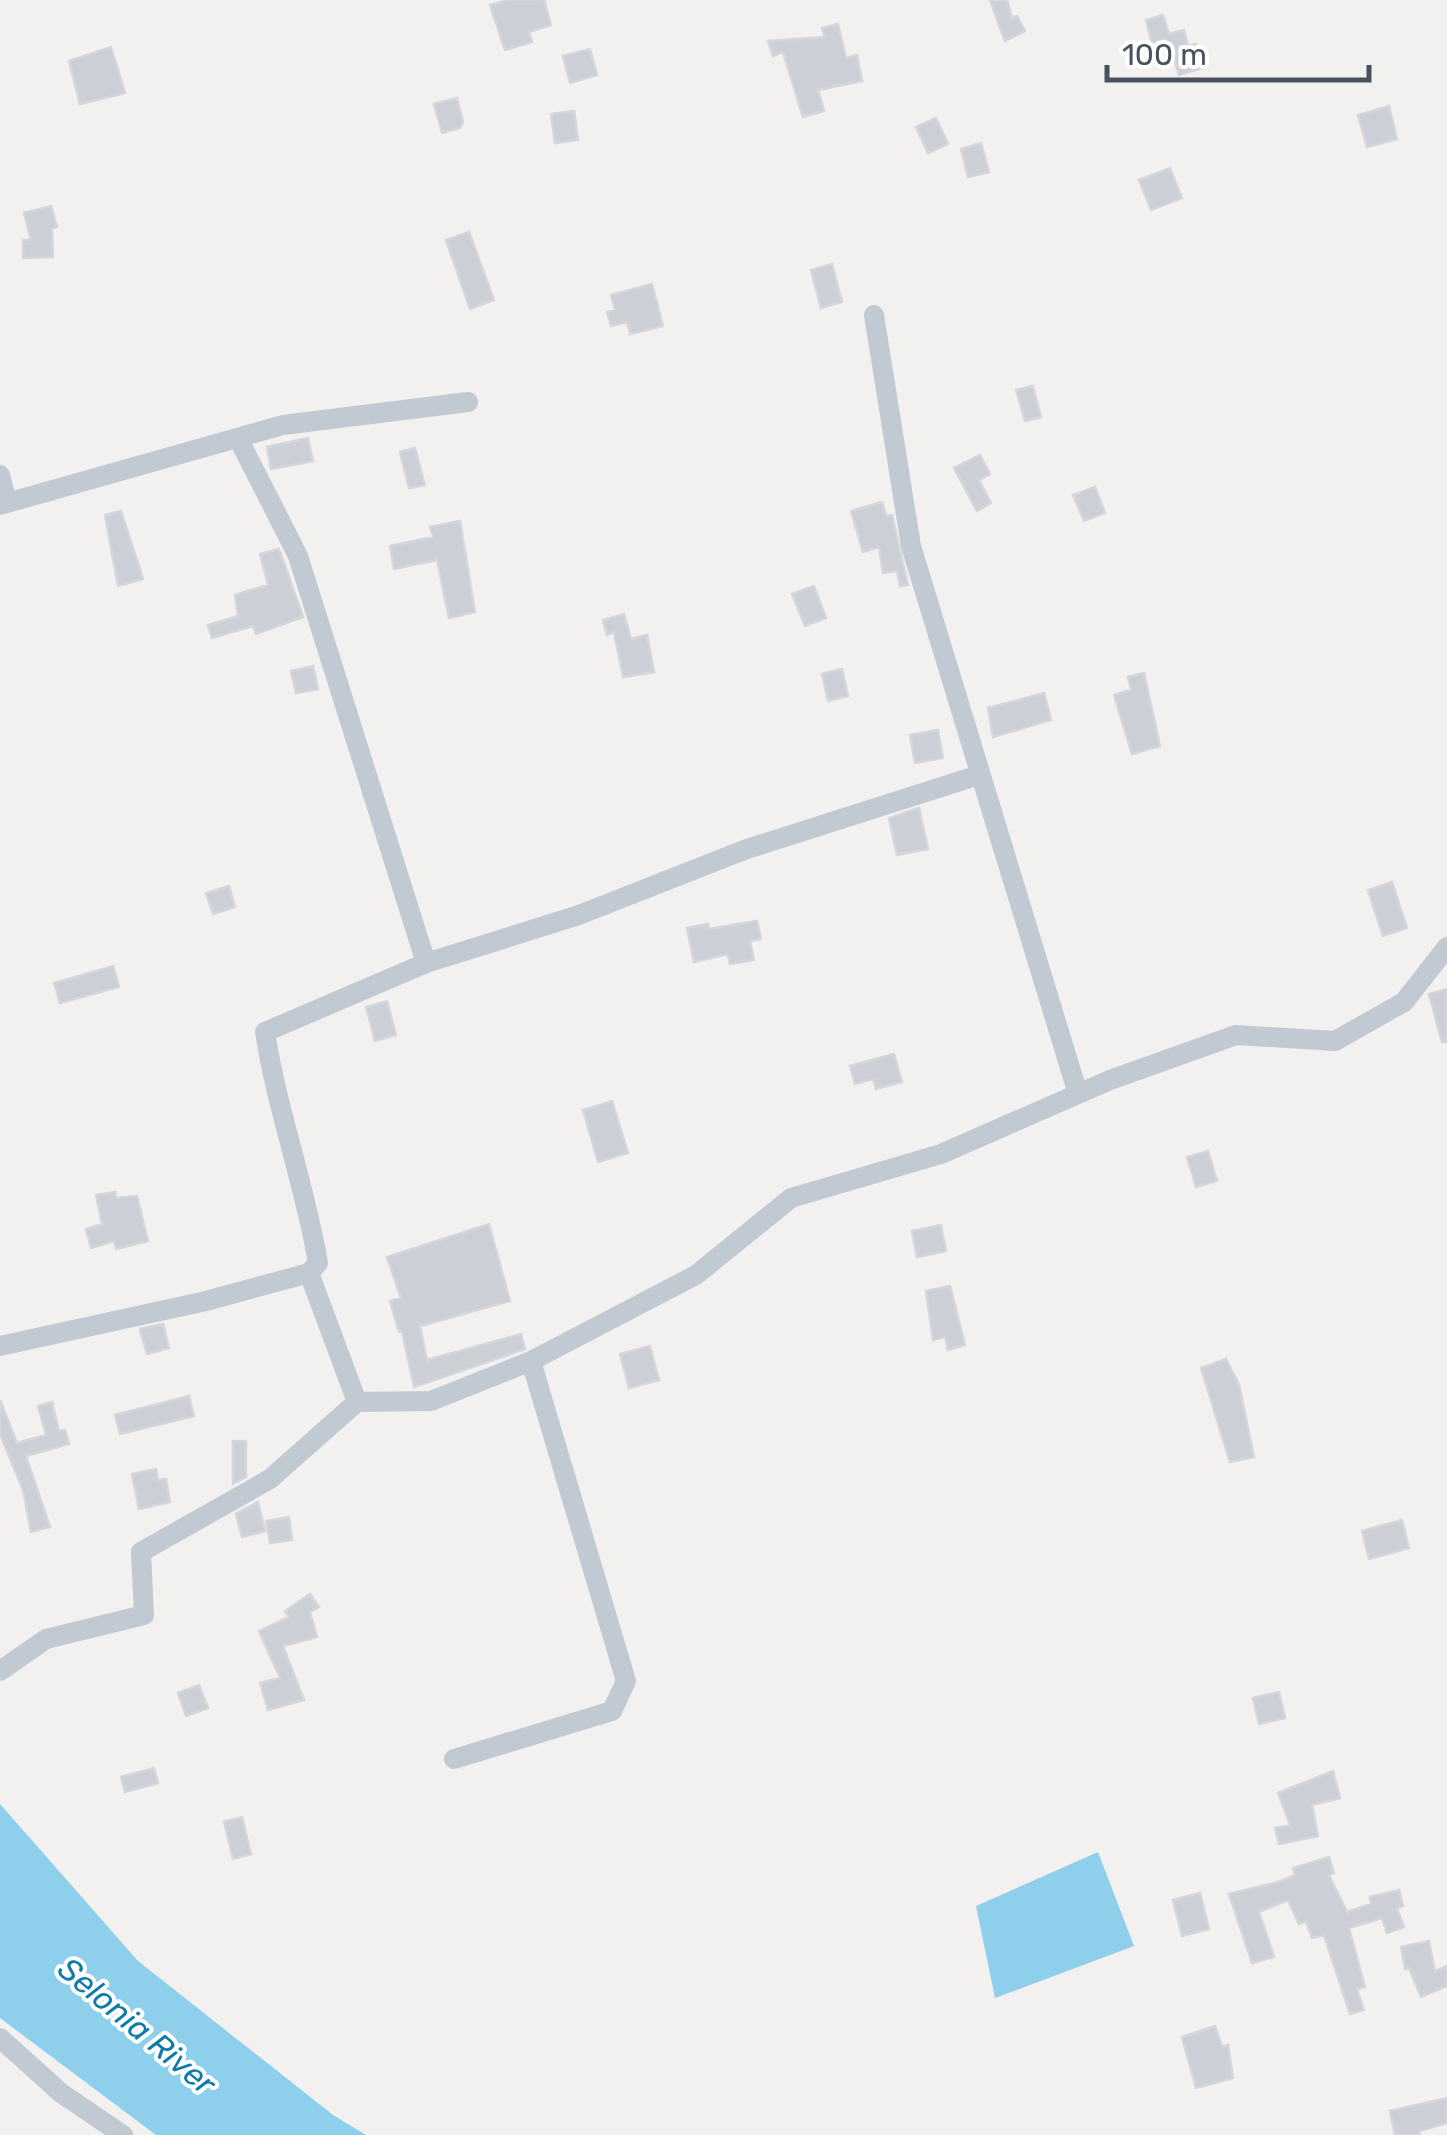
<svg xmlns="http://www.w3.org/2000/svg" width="1447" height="2135" viewBox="0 0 1447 2135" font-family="Rubik,sans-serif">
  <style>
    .water { fill: #8ecfeb }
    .building { fill: #cccfd6; stroke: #d5d6dc; stroke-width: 2.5 }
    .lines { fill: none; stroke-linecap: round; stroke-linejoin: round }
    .minor { stroke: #c1c9d2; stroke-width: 20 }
    .labels { text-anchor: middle; stroke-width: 8; stroke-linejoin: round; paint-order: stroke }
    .water-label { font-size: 32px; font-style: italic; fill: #0e7bab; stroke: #fff }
  </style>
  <rect width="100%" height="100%" fill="#f3f1f0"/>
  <path class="water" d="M0,1804L138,1961L333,2115L366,2135H156L0,2018Z
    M1098,1852L1134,1946L995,1998L976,1906Z"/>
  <path class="building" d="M508,0H544L551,25L529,32L532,42L505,50L490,5Z
    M990,0H1007L1012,18L1017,16L1025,31L1005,41Z
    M1163,15L1169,34L1184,30L1188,46L1196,44L1203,68L1179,75L1171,48L1167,49L1164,40L1152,43L1146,20Z
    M838,24L846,58L857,55L862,81L818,90L824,111L803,117L783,52L773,56L768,41L825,37L822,28Z
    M111,47L125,93L80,104L69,61Z
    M590,49L597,75L570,83L563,56Z
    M457,98L463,122L460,128L442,133L434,104Z
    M1389,106L1397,139L1367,147L1358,115Z
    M574,111L578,140L555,143L551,114Z
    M936,118L948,144L928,153L916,127Z
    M981,143L989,172L968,177L961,149Z
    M1170,168L1182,198L1151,210L1139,180Z
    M51,206L57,227L52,228L53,257L23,258V240H31L24,213Z
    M469,232L494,300L470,309L446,240Z
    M832,264L842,302L821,308L811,270Z
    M652,284L663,326L630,334L627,322L611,326L607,312L615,310L611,295Z
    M1033,386L1041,417L1025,421L1016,390Z
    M308,438L313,461L271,469L267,447Z
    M415,448L425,485L409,488L400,452Z
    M980,455L990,474L979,480L991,503L977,511L954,468Z
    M1095,487L1105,513L1084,521L1073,495Z
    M882,502L886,516L892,515L908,585L900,586L897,571L883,573L879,547L863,552L851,511Z
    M121,511L143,579L118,586L105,515Z
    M460,521L475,612L449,618L437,560L394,569L390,546L433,537L430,527Z
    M279,549L303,617L256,634L253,626L212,638L208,625L238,616L235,595L268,585L260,554Z
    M814,586L826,618L805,626L792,594Z
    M624,614L631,639L647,635L654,672L623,677L614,632L607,635L603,620Z
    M313,666L318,689L296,693L291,671Z
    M842,669L848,696L828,701L822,674Z
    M1144,673L1160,746L1132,754L1114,695L1131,690L1128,677Z
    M1044,693L1051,720L993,737L988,708Z
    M938,730L943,758L915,763L910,735Z
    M919,808L928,849L897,855L889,818Z
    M1392,882L1407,928L1383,936L1368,890Z
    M229,886L235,907L213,914L206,893Z
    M757,921L761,939L750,941L754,960L730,964L728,954L694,962L687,928L708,924L709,929Z
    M113,966L119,987L60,1003L54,983Z
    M1447,989V1042H1442L1429,994Z
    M387,1001L396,1035L375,1041L366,1007Z
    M894,1054L902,1082L876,1089L873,1079L855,1084L850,1066Z
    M612,1101L628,1153L598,1162L583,1110Z
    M1208,1151L1217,1181L1196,1187L1187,1157Z
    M115,1192L116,1198L137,1196L148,1241L116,1249L114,1241L91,1248L86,1229L102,1224L96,1195Z
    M489,1224L510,1301L420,1326L427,1360L521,1334L525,1349L414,1387L402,1331L399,1332L390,1301L401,1298L387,1257Z
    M941,1225L946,1251L917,1257L912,1231Z
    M950,1286L965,1345L948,1350L945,1337L933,1340L926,1291Z
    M163,1324L169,1348L147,1354L140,1329Z
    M650,1346L659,1380L629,1388L620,1354Z
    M1226,1359L1239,1385L1254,1457L1230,1462L1201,1368Z
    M189,1396L194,1416L120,1434L115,1415Z
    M0,1400L17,1443L46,1435L38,1406L52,1402L59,1431L65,1430L69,1444L26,1456L50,1527L31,1532L23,1490L0,1434Z
    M233,1441H246V1477L233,1484Z
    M156,1469L158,1480L166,1479L170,1502L139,1509L132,1474Z
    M258,1502L265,1531L242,1537L236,1514Z
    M289,1517L292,1540L270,1543L266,1521Z
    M1402,1520L1409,1548L1369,1559L1362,1531Z
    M310,1594L319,1607L310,1612L317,1637L283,1646L304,1700L268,1710L260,1683L280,1678L259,1631L289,1617L285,1611Z
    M199,1685L208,1708L186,1716L178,1693Z
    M1279,1692L1285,1718L1259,1724L1253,1698Z
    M154,1768L158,1783L125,1792L121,1777Z
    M1333,1771L1340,1798L1312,1805L1318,1836L1279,1844L1275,1828L1290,1825L1278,1793Z
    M242,1817L251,1854L233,1859L224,1822Z
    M1329,1857L1334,1873L1329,1875L1347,1912L1371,1904L1370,1897L1399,1890L1403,1906L1397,1908L1404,1927L1387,1933L1382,1918L1349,1928L1365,1987L1357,1989L1364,2010L1350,2014L1324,1935L1312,1938L1306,1921L1299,1924L1288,1900L1259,1912L1274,1957L1252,1963L1229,1894L1278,1882L1295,1875L1293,1868Z
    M1200,1893L1209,1929L1182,1936L1173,1900Z
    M1429,1941L1435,1971L1447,1966V1986L1421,1997L1409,1968L1405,1969L1401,1947Z
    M1215,2026L1222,2047L1228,2045L1233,2078L1196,2088L1182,2037Z
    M1447,2098V2123L1419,2131L1420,2135H1395L1390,2111Z"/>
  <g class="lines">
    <path class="minor" d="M874,315L911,546L1078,1094
      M238,438L298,556L426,963
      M0,475L7,503
      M0,505L283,425L468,402
      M309,1273L357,1402
      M0,1346L206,1301L309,1273L318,1263C305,1185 277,1110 265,1032L426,963L579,915L744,850L979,775
      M0,1671L46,1639L144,1615L141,1552L270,1479L357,1402L431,1401L531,1361L696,1275L791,1198L941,1154L1110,1080L1236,1035L1335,1041L1404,1002L1447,947
      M454,1759L612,1711L626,1681L531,1361
      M0,2038L61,2093L123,2135"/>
  </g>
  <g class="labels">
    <g class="water-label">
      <text transform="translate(137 2026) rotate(40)" y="11">Selonia River</text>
    </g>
  </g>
  <path d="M1107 65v15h262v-15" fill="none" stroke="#48525e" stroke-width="5"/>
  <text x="1122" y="65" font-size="30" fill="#48525e" stroke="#ffffff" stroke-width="8" paint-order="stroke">100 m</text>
</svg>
